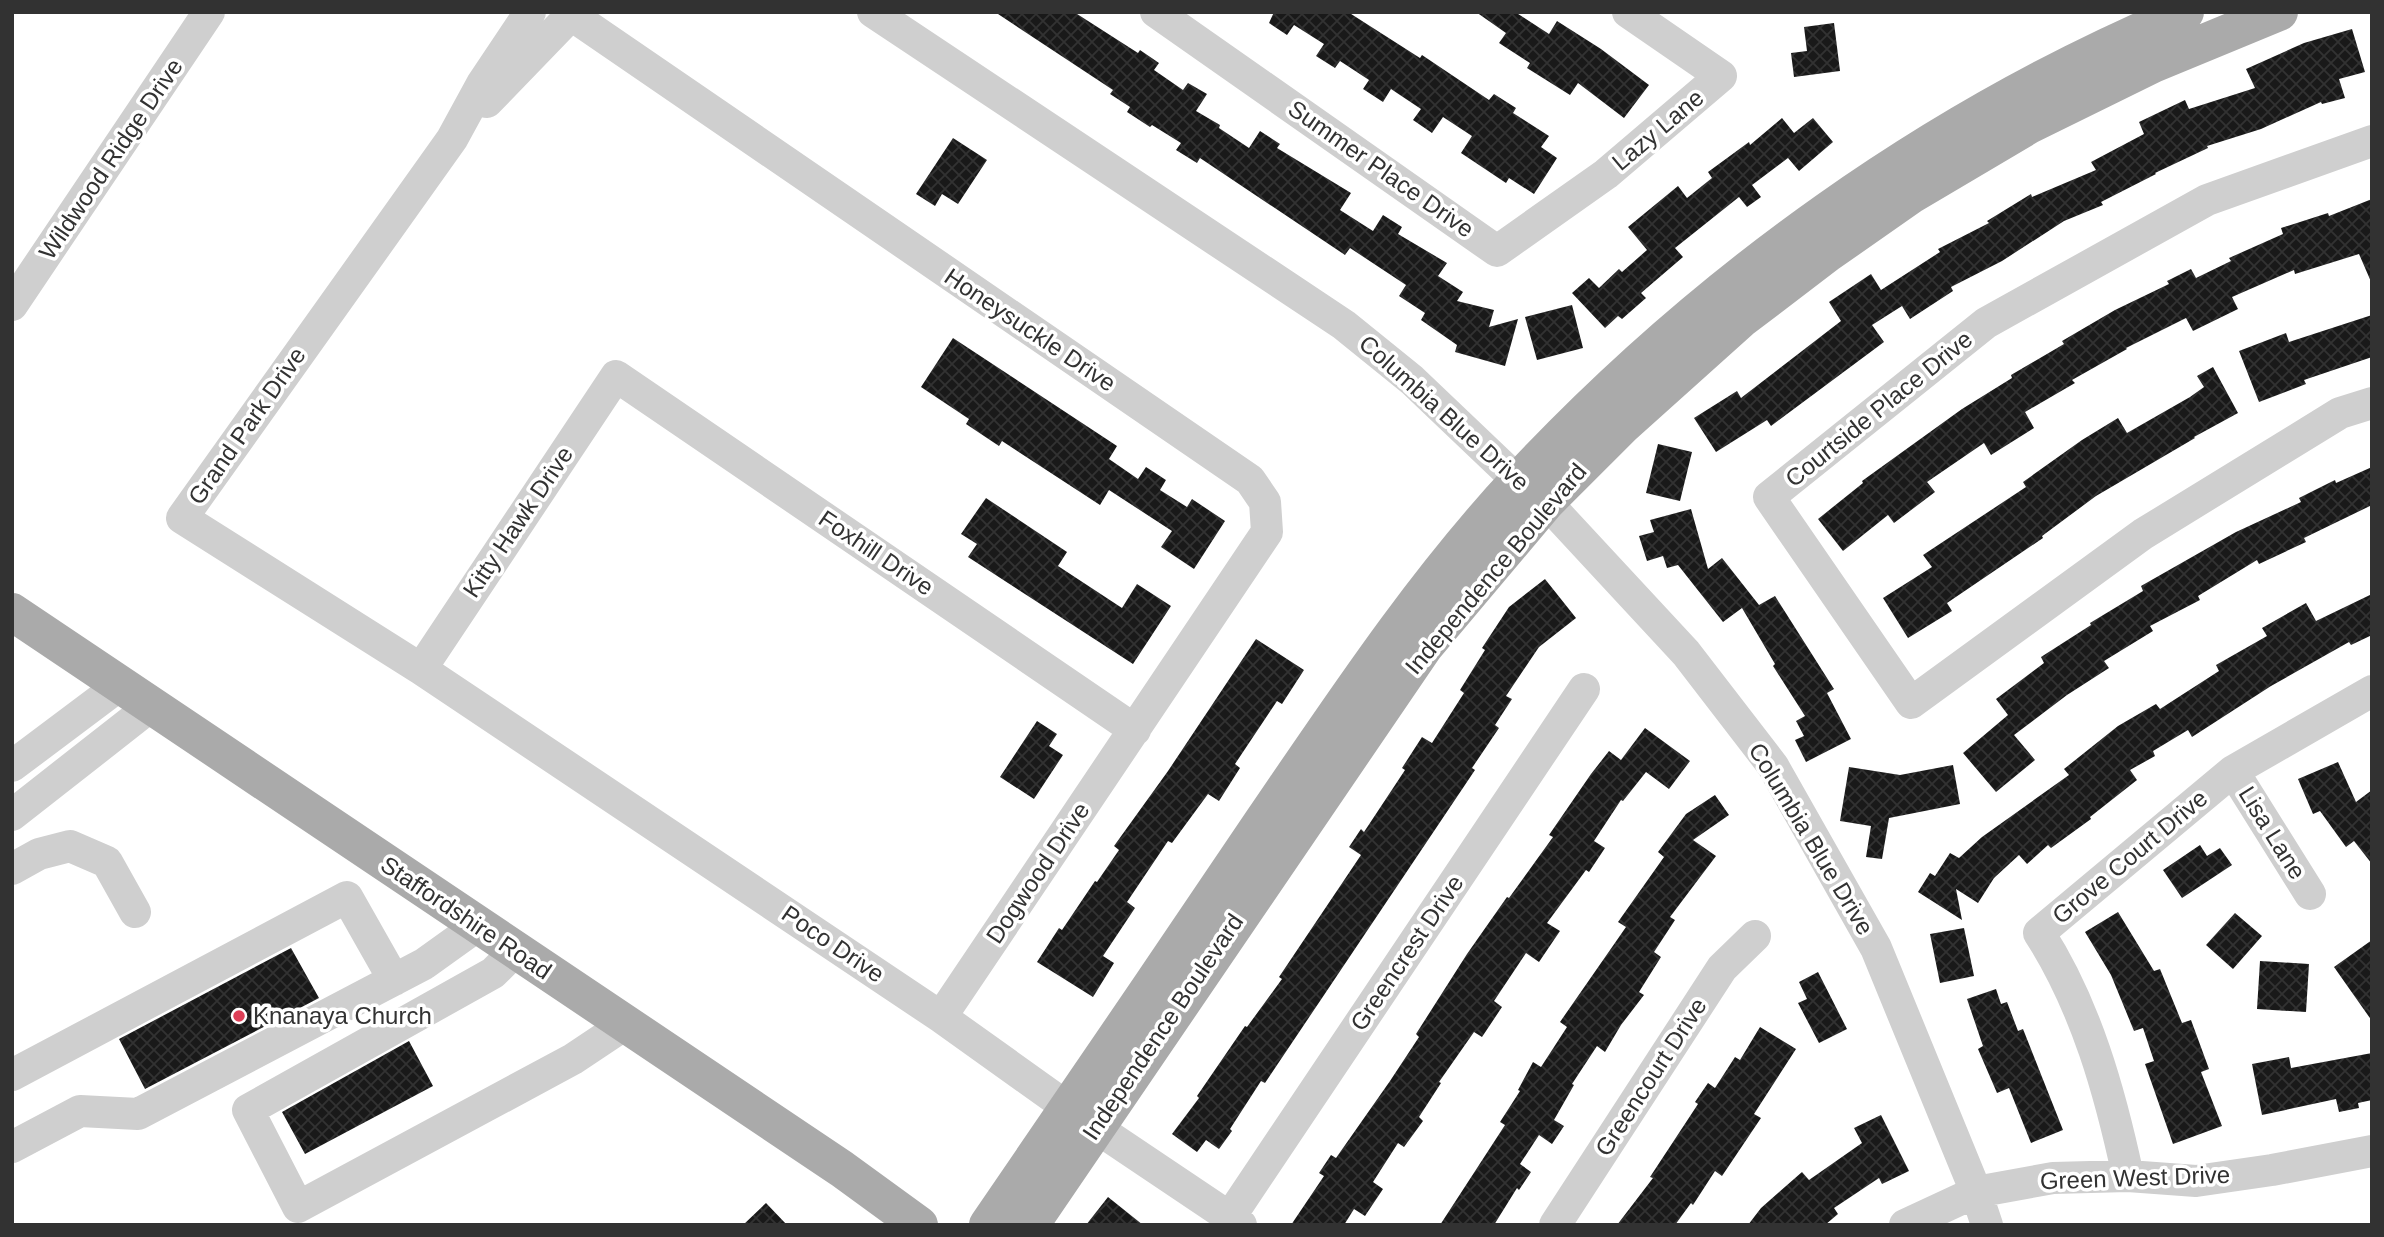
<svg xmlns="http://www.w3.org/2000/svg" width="2384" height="1237" viewBox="0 0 2384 1237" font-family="Arial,sans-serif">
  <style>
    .building { fill: url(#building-cross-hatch) }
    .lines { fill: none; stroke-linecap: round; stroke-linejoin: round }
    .minor { stroke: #cfcfcf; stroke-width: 32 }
    .major { stroke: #aaa; stroke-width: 38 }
    .poi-dot { fill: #de3f57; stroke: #fff; stroke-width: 2.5 }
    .labels { text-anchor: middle; stroke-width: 7; stroke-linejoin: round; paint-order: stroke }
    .street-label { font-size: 24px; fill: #323232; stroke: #fff }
    .poi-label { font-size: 24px; fill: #323232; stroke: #fff; text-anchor: start }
  </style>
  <defs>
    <pattern id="building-cross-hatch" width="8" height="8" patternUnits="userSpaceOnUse" patternTransform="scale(1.75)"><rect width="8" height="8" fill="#191919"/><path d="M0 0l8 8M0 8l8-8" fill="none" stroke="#323232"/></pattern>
  </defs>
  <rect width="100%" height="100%" fill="#fff"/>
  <path class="building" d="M995,12H1074L1138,53L1140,50L1159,63L1154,70L1183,90L1188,83L1207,94L1196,111L1220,125L1219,128L1249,148L1260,131L1280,144L1277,148L1351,193L1340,210L1373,231L1383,215L1402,227L1398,234L1447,263L1438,276L1463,292L1457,301L1494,310L1489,327L1518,319L1505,366L1455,352L1457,345L1421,320L1425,313L1399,296L1406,285L1350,248L1345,255L1200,158L1197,163L1176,150L1181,143L1152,125L1150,127L1127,112L1130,107L1110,94L1113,90Z
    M1274,12H1348L1420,58L1422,55L1489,100L1494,94L1516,108L1513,113L1549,136L1541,147L1557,158L1534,194L1509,178L1506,183L1461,153L1472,136L1443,117L1432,133L1413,120L1421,109L1391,89L1383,102L1363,89L1369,80L1340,61L1335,68L1316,56L1324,44L1294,25L1287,35L1269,23Z
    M1476,12H1515L1549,34L1557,21L1601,49L1649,85L1624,118L1578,83L1570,95L1527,68L1530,63L1499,43L1506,33Z
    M1834,23L1840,71L1794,77L1791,53L1807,51L1804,27Z
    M2352,29L2365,72L2339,79L2345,98L2322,104L2321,102L2261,129L2207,146L2208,148L2155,173L2156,174L2101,202L2103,205L2064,221L2002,261L1951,287L1953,291L1910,319L1902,306L1872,325L1884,342L1771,426L1767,420L1716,452L1694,418L1737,391L1741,398L1841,321L1829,302L1871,274L1881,290L1940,252L1938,249L1989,223L1987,221L2031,194L2032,197L2096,170L2091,162L2144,134L2139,122L2185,100L2189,109L2255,88L2246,69L2304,43Z
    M1782,118L1794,133L1813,118L1833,142L1799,171L1788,158L1752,185L1761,197L1747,207L1739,197L1675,248L1683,257L1641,293L1646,298L1622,319L1618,316L1605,328L1572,293L1589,278L1599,288L1619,269L1622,272L1647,250L1628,227L1678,186L1687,198L1712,178L1708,172L1749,142L1750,145Z
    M953,138L987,160L958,204L942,194L935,206L916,194Z
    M2372,199V284L2359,254L2295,274L2294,270L2232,297L2238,309L2193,331L2186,318L2126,348L2127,349L2072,380L2075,383L2025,412L2034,428L1991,455L1984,443L1927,482L1935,492L1894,523L1888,515L1843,551L1818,519L1863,483L1862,481L1962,409L2012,378L2011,375L2064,344L2062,341L2115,310L2169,284L2167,281L2191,269L2196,278L2231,261L2229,258L2283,234L2281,228L2328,213L2329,216Z
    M1572,305L1583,348L1537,360L1525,317Z
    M2372,315V357L2304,380L2306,384L2259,402L2239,351L2286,333L2289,342Z
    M953,338L1117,446L1109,459L1138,479L1146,467L1166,480L1160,490L1187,507L1192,499L1225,521L1194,569L1161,547L1172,531L1109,490L1100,505L1002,441L999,446L966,424L969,419L921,387Z
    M2213,367L2238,413L2194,437L2195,438L2096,496L2042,536L2043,538L1947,603L1952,611L1908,638L1883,598L1932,567L1923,555L2026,487L2023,482L2082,440L2118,418L2127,433L2190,397L2204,387L2197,376Z
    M1658,444L1692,452L1680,501L1646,493Z
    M2372,467V505L2304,538L2306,542L2259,564L2257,560L2198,596L2200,600L2150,626L2153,631L2104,661L2109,668L2067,695L2014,735L2035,760L1996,792L1963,753L2008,715L1996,699L2044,663L2041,657L2091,625L2090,623L2143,591L2141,586L2236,532L2301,502L2299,498L2335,480L2336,483Z
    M986,498L1067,552L1058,566L1122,608L1137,584L1171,606L1133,664L968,557L977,544L961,534Z
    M1691,509L1708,569L1722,558L1759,605L1775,596L1834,689L1827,693L1851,739L1806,762L1795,740L1804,736L1796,721L1805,716L1773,666L1775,664L1742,608L1723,622L1678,565L1667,568L1663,556L1647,561L1639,536L1654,532L1650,520Z
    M1545,579L1576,618L1539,647L1506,696L1512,699L1495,725L1499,728L1472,768L1475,770L1265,1083L1261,1081L1230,1129L1232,1131L1219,1149L1206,1140L1197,1152L1172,1134L1199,1098L1197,1096L1245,1026L1247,1027L1282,979L1279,977L1361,855L1349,847L1361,829L1364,832L1405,770L1402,768L1422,737L1432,743L1464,693L1460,690L1485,650L1482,648L1509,607Z
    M2372,594V635L2351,645L2349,642L2271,686L2192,737L2188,730L2153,751L2155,756L2130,770L2137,780L2090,817L2091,819L2051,848L2048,845L2027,864L2019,855L1994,878L1978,903L1956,889L1962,920L1918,892L1930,873L1935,876L1950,853L1959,858L1982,837L2069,775L2064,769L2118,726L2156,704L2160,709L2219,671L2216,665L2267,636L2262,628L2306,603L2316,621Z
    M1256,639L1304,670L1282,704L1277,701L1235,764L1240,768L1219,801L1208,794L1172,843L1168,841L1127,902L1135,908L1103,956L1114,963L1093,997L1037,962L1059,928L1062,930L1095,881L1097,882L1119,850L1114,846L1168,771Z
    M1037,721L1057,734L1049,746L1063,755L1034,799L1000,777Z
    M1645,728L1690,761L1669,789L1646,772L1623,801L1621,800L1594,841L1605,848L1589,872L1586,870L1547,923L1560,931L1539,962L1526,953L1494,1001L1502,1007L1482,1037L1474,1032L1439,1082L1441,1083L1419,1117L1423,1121L1404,1147L1398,1143L1373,1182L1383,1189L1365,1216L1354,1209L1344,1225H1291L1324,1176L1319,1173L1331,1155L1336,1158L1390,1081L1419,1037L1416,1034L1467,954L1507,897L1509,898L1553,837L1549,835L1591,774L1609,751L1621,760Z
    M2338,762L2356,802L2372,790V864L2354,841L2346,847L2320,811L2313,814L2298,779Z
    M1953,765L1960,804L1889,818L1882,859L1866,857L1871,826L1840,821L1849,767L1900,775Z
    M1715,795L1729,815L1693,840L1716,856L1670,917L1675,920L1654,952L1661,957L1639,992L1644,995L1621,1025L1605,1052L1597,1046L1572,1084L1574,1085L1554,1120L1564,1126L1552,1144L1539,1135L1520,1164L1531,1172L1519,1190L1517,1188L1494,1225H1440L1505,1125L1500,1122L1520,1091L1518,1090L1533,1062L1541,1067L1567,1027L1560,1022L1626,927L1618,922L1664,857L1658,852L1686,814Z
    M2200,845L2207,856L2220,848L2232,865L2182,898L2163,870Z
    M2118,912L2154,971L2160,969L2182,1023L2191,1020L2209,1069L2201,1072L2222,1126L2173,1144L2145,1064L2154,1061L2143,1028L2134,1031L2111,975L2085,932Z
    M2235,913L2262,936L2233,969L2206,945Z
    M1964,928L1974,976L1940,983L1930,934Z
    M2372,940V1021L2334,967Z
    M291,948L319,998L145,1089L119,1039Z
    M2260,961L2309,964L2306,1012L2257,1009Z
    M1818,972L1847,1029L1819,1043L1798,1003L1807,999L1799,982Z
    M1996,989L2001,1004L2007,1002L2018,1031L2023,1029L2063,1130L2031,1143L2009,1088L1997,1093L1978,1049L1983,1046L1967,999Z
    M1760,1027L1796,1049L1754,1114L1761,1118L1722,1176L1715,1171L1693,1205L1691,1203L1675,1225H1617L1653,1178L1650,1177L1698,1104L1695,1102L1708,1083L1715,1088L1735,1057L1740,1060Z
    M409,1041L433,1086L305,1154L282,1112Z
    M2372,1053V1100L2358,1103L2359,1108L2339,1112L2336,1099L2262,1115L2252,1064L2289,1057L2291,1068Z
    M1881,1115L1909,1171L1882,1184L1879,1178L1834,1208L1838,1214L1825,1225H1748L1761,1208L1802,1172L1809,1180L1862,1143L1854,1128Z
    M1108,1197L1143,1225H1086Z
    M766,1203L787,1225H743Z"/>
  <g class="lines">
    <path class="minor" d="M530,12L482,84L452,139L182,518L421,669L941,1017L1095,1127L1241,1225
      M567,12L1250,480L1265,502L1267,532L941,1017
      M873,12L1344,325L1412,380L1518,481L1546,502L1686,653L1773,766L1876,948L1976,1192L1987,1225
      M1156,12L1497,251L1606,174L1721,76L1628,12
      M487,102L574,12
      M2372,141L2207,200L1986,323L1769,497L1911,703L2143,534L2340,413L2372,403
      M12,305L209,12
      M421,669L616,376L1135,730
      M12,766L120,685
      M2233,771L2310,894
      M12,815L151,706
      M12,869L39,854L70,846L107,862L135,912
      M515,951L493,973L248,1110L298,1207L573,1059L624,1025
      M12,1075L347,897L394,980
      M12,1147L80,1111L138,1114L424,964L477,926
      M2128,1176C2110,1092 2086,1006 2039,933L2233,771L2372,691
      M1230,1217L1584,689
      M1555,1225L1722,968L1755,936
      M1905,1225L1976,1192L2053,1178L2128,1176L2196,1181L2272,1170L2372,1151"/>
    <path class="major" d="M12,612L842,1169L919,1225
      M988,1225C1080,1091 1172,956 1263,821C1343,704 1422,584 1519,480C1705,281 1934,117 2185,12
      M1030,1225L1424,647L1546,502L1623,425L1740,320L1828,253L1911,195L2029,125L2153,64L2279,12"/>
  </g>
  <circle class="poi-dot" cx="239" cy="1016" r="7"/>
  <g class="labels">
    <g class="street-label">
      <text transform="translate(1658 130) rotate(-40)" y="8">Lazy Lane</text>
      <text transform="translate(111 159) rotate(-56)" y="8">Wildwood Ridge Drive</text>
      <text transform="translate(1381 169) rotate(35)" y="8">Summer Place Drive</text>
      <text transform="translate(1030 330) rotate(34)" y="8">Honeysuckle Drive</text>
      <text transform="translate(1879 409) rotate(-39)" y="8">Courtside Place Drive</text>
      <text transform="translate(1444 413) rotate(42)" y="8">Columbia Blue Drive</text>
      <text transform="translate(247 426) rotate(-55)" y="8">Grand Park Drive</text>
      <text transform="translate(518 522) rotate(-56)" y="8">Kitty Hawk Drive</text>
      <text transform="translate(876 553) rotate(34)" y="8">Foxhill Drive</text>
      <text transform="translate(1496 569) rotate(-50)" y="8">Independence Boulevard</text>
      <text transform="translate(2272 833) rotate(58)" y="8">Lisa Lane</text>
      <text transform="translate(1811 839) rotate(59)" y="8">Columbia Blue Drive</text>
      <text transform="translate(2130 857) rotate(-40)" y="8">Grove Court Drive</text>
      <text transform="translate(1038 873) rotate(-56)" y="8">Dogwood Drive</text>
      <text transform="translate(466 918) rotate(34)" y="8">Staffordshire Road</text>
      <text transform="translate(833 944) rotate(34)" y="8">Poco Drive</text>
      <text transform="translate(1407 953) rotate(-56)" y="8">Greencrest Drive</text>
      <text transform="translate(1163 1027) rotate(-56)" y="8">Independence Boulevard</text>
      <text transform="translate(1651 1077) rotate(-57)" y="8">Greencourt Drive</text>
      <text transform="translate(2135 1178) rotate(-2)" y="8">Green West Drive</text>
    </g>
    <g class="poi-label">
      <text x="253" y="1024">Knanaya Church</text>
    </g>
  </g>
  <rect width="2384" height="1237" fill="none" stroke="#323232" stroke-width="28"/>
</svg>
